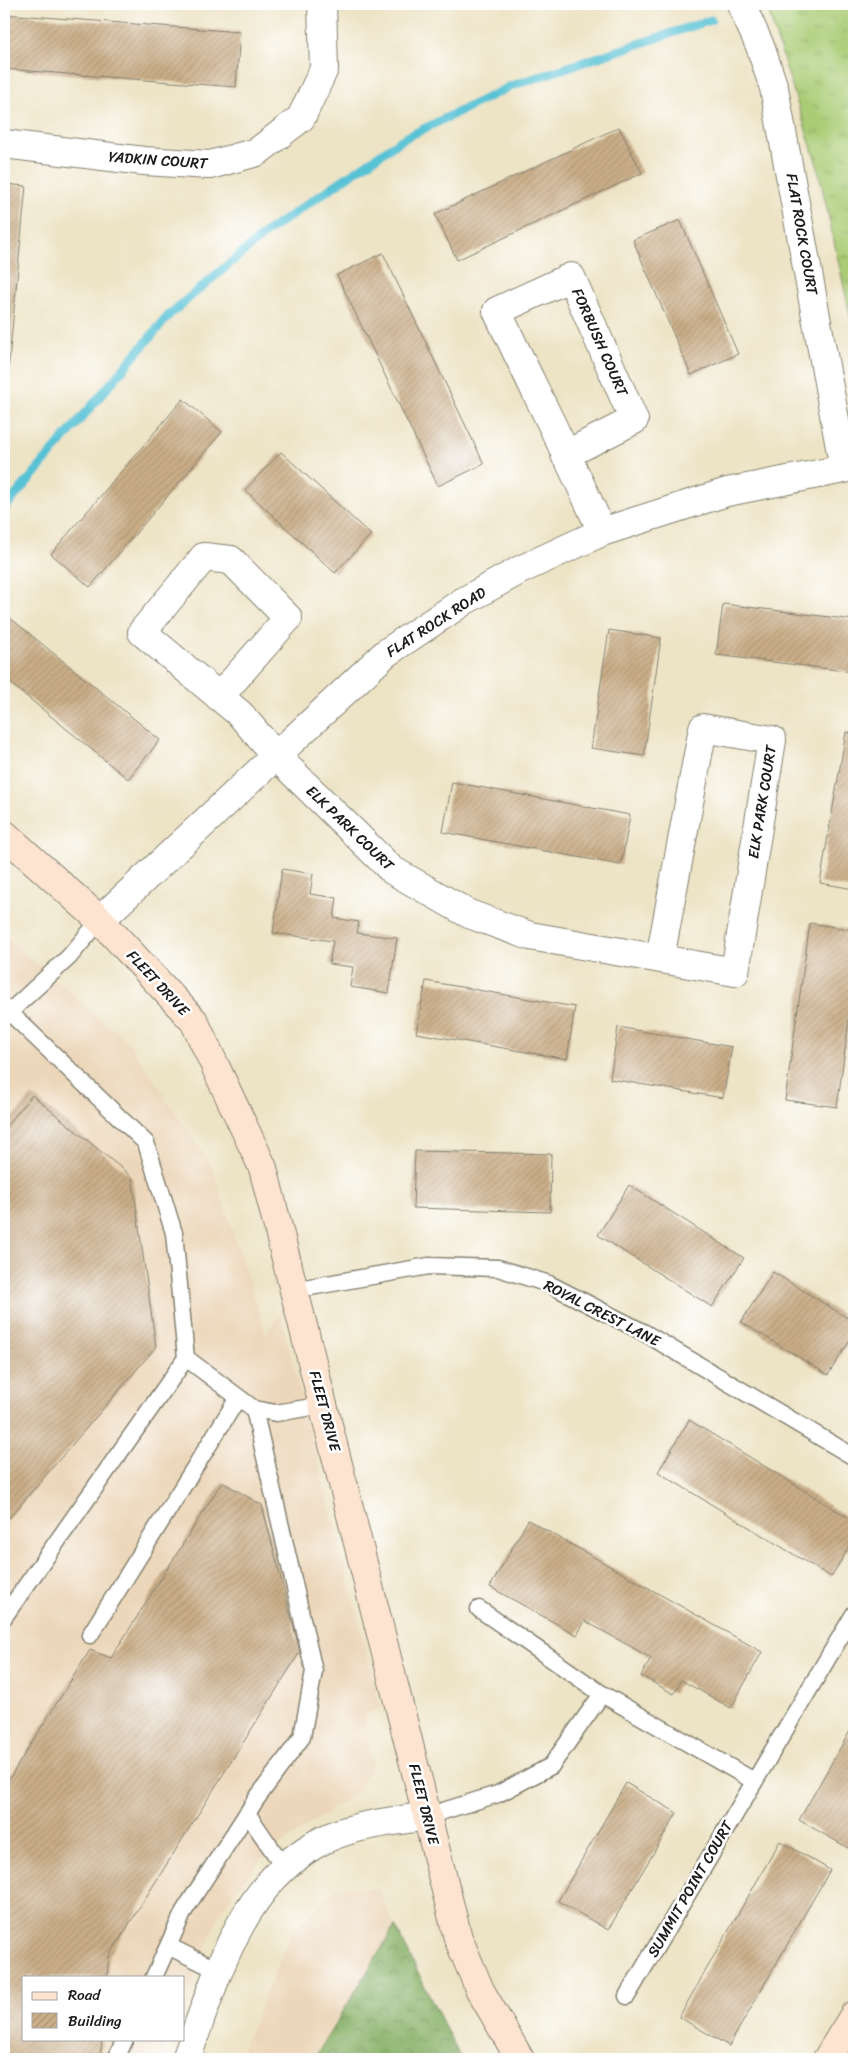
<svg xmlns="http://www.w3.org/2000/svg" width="858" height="2063" viewBox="0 0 858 2063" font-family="Sriracha,sans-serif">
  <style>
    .built { fill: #ecd7ba }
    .grass { fill: url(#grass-tufts); stroke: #637448 }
    .forest { fill: url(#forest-crowns); stroke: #526641 }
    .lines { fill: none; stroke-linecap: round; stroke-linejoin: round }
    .stream { stroke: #59c2d5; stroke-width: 9 }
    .building { fill: url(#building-hatch) }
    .lane-casing { stroke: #848070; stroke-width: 19 }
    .street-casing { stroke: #848070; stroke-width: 30 }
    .secondary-casing { stroke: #848070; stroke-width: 30 }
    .lane { stroke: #fff; stroke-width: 16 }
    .street { stroke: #fff; stroke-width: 28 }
    .secondary { stroke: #fde4d1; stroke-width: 28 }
    .labels { text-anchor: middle; stroke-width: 5; stroke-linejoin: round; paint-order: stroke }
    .street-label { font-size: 15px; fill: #1c1c1c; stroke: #fff }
  </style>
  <defs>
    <pattern id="grass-tufts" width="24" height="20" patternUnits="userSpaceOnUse" patternTransform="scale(1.25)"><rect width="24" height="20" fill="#aacc74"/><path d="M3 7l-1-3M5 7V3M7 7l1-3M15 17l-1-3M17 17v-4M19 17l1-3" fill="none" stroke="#92af64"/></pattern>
    <pattern id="forest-crowns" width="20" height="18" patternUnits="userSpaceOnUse" patternTransform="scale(1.25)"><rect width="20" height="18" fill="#87b066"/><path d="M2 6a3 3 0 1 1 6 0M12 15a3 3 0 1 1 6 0" fill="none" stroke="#6e8e53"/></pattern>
    <pattern id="building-hatch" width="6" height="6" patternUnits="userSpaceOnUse" patternTransform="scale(1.25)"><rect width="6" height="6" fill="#caae88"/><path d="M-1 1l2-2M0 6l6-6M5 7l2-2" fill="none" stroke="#ad9575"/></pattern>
  </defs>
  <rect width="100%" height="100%" fill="#fff"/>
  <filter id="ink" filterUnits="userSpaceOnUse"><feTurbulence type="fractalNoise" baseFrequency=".02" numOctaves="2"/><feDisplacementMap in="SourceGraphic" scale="10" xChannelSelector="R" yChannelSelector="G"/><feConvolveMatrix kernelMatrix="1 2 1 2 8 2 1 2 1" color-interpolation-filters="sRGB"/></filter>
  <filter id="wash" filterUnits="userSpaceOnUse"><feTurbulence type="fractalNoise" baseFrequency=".0096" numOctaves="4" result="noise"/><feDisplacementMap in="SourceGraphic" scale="20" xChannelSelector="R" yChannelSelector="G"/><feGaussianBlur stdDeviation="1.12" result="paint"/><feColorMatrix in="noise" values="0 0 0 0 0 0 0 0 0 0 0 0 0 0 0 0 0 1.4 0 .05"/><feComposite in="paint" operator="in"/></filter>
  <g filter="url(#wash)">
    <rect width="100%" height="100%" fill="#ede3c5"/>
    <path class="built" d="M4,936L130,1044L212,1167L266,1334L280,1313L381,1708L365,1715L372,1766L355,1793L263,1857L222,1908L184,2002V1977H24V2039H169L160,2059H4Z
      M337,1888L378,1889L395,1926L314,2059H238L291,1933Z"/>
    <path class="grass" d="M842,4H854V333L818,168L769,14Z"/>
    <path class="forest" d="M395,1926L461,2059H314Z"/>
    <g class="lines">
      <path class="stream" d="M4,509L170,314L268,231L403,139L511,86L711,20"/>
    </g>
    <g id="blocks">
      <path class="building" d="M4,14L240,32L236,87L4,69Z
        M619,127L642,173L457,260L435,214Z
        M4,184L26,186L5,402H4Z
        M680,220L738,354L691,375L633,240Z
        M383,253L484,464L438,486L337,275Z
        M183,399L222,432L90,587L51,554Z
        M281,452L371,535L335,573L245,490Z
        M723,604L854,620V672L716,655Z
        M4,613L160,740L128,779L4,678Z
        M609,630L661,638L644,756L591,748Z
        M846,732L854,734V889L820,883Z
        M452,782L630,815L621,865L443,832Z
        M282,869L313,874L310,894L337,898L334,918L359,922L357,933L397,938L389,993L350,987L353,967L329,964L333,941L273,933Z
        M810,923L854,930V985L837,1107L785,1100Z
        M426,981L575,1007L567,1059L416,1033Z
        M618,1027L732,1047L723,1098L610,1079Z
        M32,1095L132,1177L156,1347L4,1524V1129Z
        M415,1151L551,1154L550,1212L413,1208Z
        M629,1185L744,1258L712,1307L598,1235Z
        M773,1272L854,1322V1334L828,1375L741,1322Z
        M689,1420L854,1521V1539L831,1577L658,1472Z
        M222,1482L262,1505L300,1652L109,1956L107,1977H24V2039H102L100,2059H55L4,2055V1787L90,1650L111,1658Z
        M528,1520L762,1652L731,1708L681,1680L674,1694L641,1676L651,1658L585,1621L577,1635L490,1587Z
        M854,1724V1841L850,1849L799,1820Z
        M626,1783L677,1813L608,1930L558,1901Z
        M780,1841L830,1870L729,2046L679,2017Z"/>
    </g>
  </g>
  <g filter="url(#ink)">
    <use href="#blocks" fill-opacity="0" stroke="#848070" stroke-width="1"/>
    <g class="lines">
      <g class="lane-casing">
        <path id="lane" d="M4,1007L146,1143L174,1233L186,1358L4,1617
          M4,1017L69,957L100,920
          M293,1290L429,1266L498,1268L549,1284L643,1332L854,1457
          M186,1358L254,1409L276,1413L324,1405
          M479,1609L602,1694L754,1781
          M90,1635L238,1398
          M247,1813L284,1867
          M427,1816L498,1794L551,1766L602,1694
          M168,1946L219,1971
          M154,1977L184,1911L257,1798L302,1737L314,1671L254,1409
          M627,1996L854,1614
          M116,2059L125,2039"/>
      </g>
      <g class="street-casing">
        <path id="street" d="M741,4L760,46L774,88L844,469
          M4,144L144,161L210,165L257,152L301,118L324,69L322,4
          M565,455L634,420L571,277L497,311C532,385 569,457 602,532
          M219,697L288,618L231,560L204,557L142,632L240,714L275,755L392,870L469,914L530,936L735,972L772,740L703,728L660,958
          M100,920L386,653L464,601L520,570L602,532L727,492L854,467
          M186,2059C215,1982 238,1890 314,1845C347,1825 389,1822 427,1816"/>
      </g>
      <g class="secondary-casing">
        <path id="secondary" d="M4,834L100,920L194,1021L263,1168L458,1938L480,1990L520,2059
          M827,2059L854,2015"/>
      </g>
      <use href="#lane" class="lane"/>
      <use href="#street" class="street"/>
      <use href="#secondary" class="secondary"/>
    </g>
  </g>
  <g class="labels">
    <g class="street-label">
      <text transform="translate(158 160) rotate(4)" y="5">YADKIN COURT</text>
      <text transform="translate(802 234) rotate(80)" y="5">FLAT ROCK COURT</text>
      <text transform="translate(600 342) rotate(66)" y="5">FORBUSH COURT</text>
      <text transform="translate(436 622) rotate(-33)" y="5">FLAT ROCK ROAD</text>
      <text transform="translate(762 802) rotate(-81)" y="5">ELK PARK COURT</text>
      <text transform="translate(350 828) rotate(44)" y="5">ELK PARK COURT</text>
      <text transform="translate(158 983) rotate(47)" y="5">FLEET DRIVE</text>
      <text transform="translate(602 1313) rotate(27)" y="5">ROYAL CREST LANE</text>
      <text transform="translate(325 1411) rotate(75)" y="5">FLEET DRIVE</text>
      <text transform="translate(424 1804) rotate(76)" y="5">FLEET DRIVE</text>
      <text transform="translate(690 1889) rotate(-60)" y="5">SUMMIT POINT COURT</text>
    </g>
  </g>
  <rect width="858" height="2063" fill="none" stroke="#fff" stroke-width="20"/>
  <rect x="22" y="1976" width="162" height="65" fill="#ffffff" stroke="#a4a4a4"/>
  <rect x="32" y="1992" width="25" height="8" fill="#fde4d1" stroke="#a4a4a4"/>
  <text x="68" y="2000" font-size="15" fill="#1c1c1c">Road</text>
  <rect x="32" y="2013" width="25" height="15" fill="url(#building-hatch)" stroke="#a4a4a4"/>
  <text x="68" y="2026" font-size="15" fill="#1c1c1c">Building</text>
</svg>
